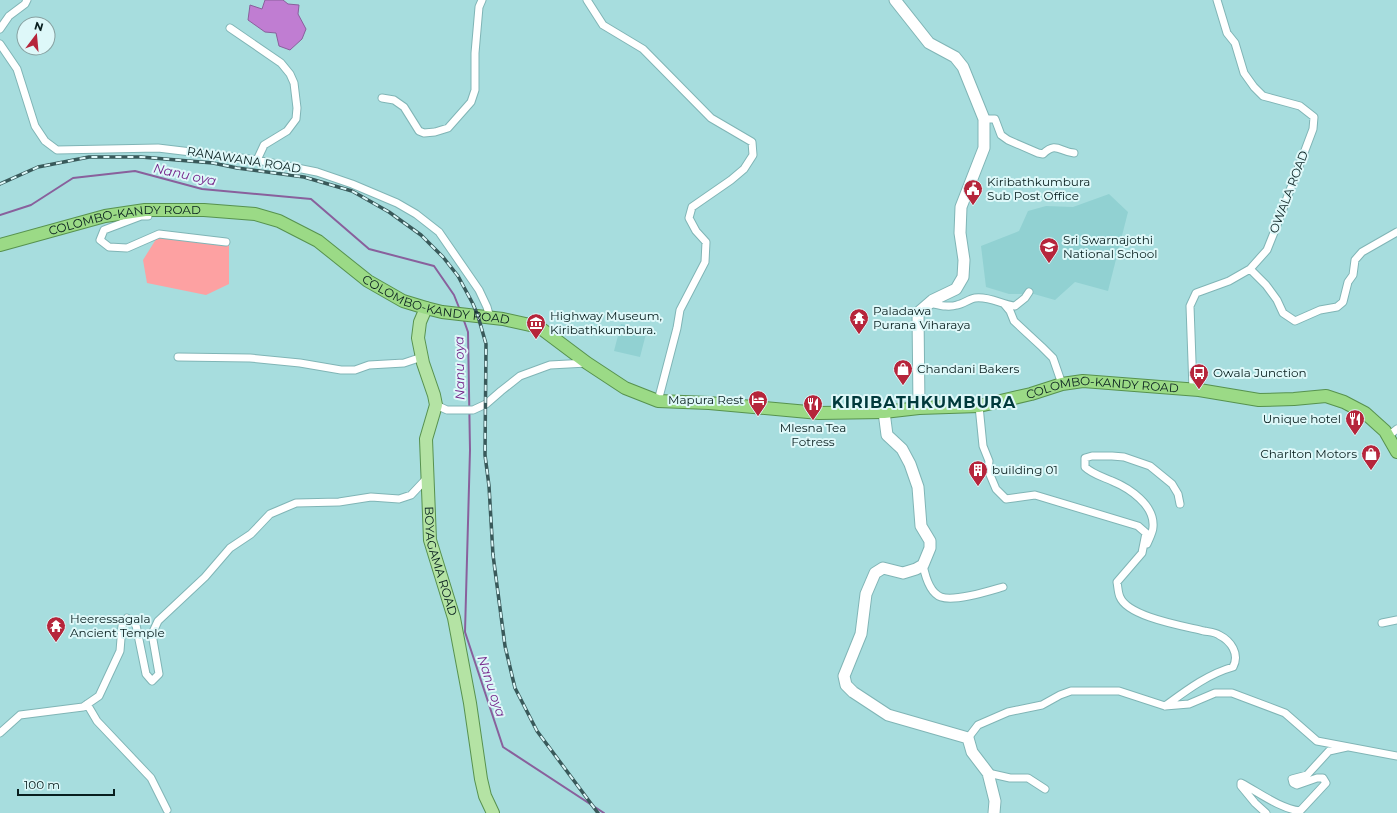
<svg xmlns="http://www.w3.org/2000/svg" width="1397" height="813" viewBox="0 0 1397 813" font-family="Montserrat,sans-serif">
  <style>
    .built { fill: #91d1d2 }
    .green { fill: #fda1a2 }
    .water { fill: #c07dd2; stroke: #89609c }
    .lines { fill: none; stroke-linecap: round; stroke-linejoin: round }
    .stream { stroke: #89609c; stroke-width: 2 }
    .minor-casing { stroke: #80b5b6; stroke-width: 9 }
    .secondary-casing { stroke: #80b5b6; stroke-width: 13 }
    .primary-casing { stroke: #57924e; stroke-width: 14 }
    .trunk-casing { stroke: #57924e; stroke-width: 14 }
    .minor { stroke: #fff; stroke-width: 7 }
    .secondary { stroke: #fff; stroke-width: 11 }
    .primary { stroke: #b4e3a4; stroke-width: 12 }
    .trunk { stroke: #9bda86; stroke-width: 12 }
    .rail-casing { stroke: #39595a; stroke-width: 3.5 }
    .rail { stroke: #def8f9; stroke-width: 2; stroke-dasharray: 6; stroke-linecap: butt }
    .labels { text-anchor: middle; stroke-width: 4; stroke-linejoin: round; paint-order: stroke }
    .street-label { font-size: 12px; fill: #081e1e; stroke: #def8f9 }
    .poi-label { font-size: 12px; fill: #081e1e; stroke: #def8f9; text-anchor: start }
    .water-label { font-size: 13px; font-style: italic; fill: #742289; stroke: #def8f9 }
    .district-label { font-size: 16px; font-weight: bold; letter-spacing: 1px; fill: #00393b; stroke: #def8f9 }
  </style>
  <rect width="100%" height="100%" fill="#a7ddde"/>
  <path class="built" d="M1109,194L1128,212L1108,291L1075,282L1055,300L1034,294H1009L986,287L981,246L1019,231L1028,211L1046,206L1073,207Z
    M621,324L647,330L640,357L614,351Z"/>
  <path class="green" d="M158,236L229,245V284L206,295L147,283L143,260Z"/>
  <path class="water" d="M265,0H283L288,4L299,5L298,14L306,29L302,39L290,50L279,46L276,33L265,32L248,20L250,5L262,9Z"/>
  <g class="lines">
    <path class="stream" d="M0,215L31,205L73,178L135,171L202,189L311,199L369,249L434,266L454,295L460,310
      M463,318L468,332L470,450L465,632L503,747L604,813"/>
    <g class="minor-casing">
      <path id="minor" d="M587,0L603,25L643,49L711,118L752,142L753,155L744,169L731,180L692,207L689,218L696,231L706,242L705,262L680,310L677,328L658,401
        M230,28L281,63L290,74L294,83L297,108L296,119L287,131L264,145L257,160
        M0,29L9,16L25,4L27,0
        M0,44L17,69L35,126L45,141L57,150L158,148L257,160L317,172L352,184L397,203L416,214L439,232L479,290L487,307L490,318
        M382,98L394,100L404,107L419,131L424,133L435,132L448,128L471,102L475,90V53L479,7L482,0
        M984,119H995L1001,135L1008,140L1038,153L1043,154C1056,141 1060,152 1074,153
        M148,216H141L104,230L100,240L109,247L127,248L159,234L226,242
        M1250,269L1266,285L1277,300L1283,313L1295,321L1320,310L1337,307L1343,302L1348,282L1353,275L1355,260L1362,252L1397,232
        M929,303C939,305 948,308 957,305C963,304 969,299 975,298C990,296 1002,305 1015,306L1025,298L1029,292
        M1005,305L1010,311L1014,321L1042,347L1053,358L1062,384
        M178,357L250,358L300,363L341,370H355L369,365L404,363L422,357
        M1193,389L1190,306L1196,293L1229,281L1250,269L1267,250L1275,230L1313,129L1314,117L1300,106L1263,96L1254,87L1244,73L1235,43L1227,33L1217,0
        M436,405L447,410H473L486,404L501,391L520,376L550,365L587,363
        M979,406L983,446L989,461L988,470L996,489L1006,499L1035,495L1138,526L1146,533L1142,553L1117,582C1118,587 1118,593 1120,597C1128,617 1184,626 1204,631C1209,632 1215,632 1219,635C1231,641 1240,654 1233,667C1208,674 1187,690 1165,706
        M1388,436L1397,429
        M1147,544C1149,539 1153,532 1153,527C1155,505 1129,488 1112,481C1103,477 1092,474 1085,467V458L1092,456H1112L1124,457L1150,466L1172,484L1178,494L1180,504
        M923,565C925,575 930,593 941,597C955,602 989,591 1003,587
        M1382,623L1397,620
        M87,704L97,721L151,778L167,810
        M0,733L20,715L83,707L99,696L120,651L122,626L127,618L136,625L146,674L152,681L159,674L152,634L158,621L205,577L230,548L251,534L270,514L296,503L339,502L371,497L399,499L411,495L427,478
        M968,738L978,725L1008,712L1042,705L1060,695L1071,691H1119L1165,706L1189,704L1215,693H1232L1285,713L1317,741L1397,756
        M988,773L1010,778H1028L1045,789
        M1266,813L1255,803L1241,786V783C1260,793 1279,808 1300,811L1326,783L1323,778H1317L1297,785L1293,783L1292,779L1307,775L1329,751L1347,747"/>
    </g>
    <g class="secondary-casing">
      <path id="secondary" d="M895,0L929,43L955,57L963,67L984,119V148L961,207L960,233L964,260L963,277L956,289L933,300L918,313L919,408
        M884,412L887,435L902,449L910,464L918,487L921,526L930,541V548L923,565L916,569L903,573L883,568L875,573L866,594L861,634L844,676L846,685L853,692L888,715L968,738L972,752L988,773L995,801L994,813"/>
    </g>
    <g class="primary-casing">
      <g id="primary">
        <path id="s1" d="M426,308L420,322L418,338L423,363L434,395L436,405L426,439L430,540L454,618L470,703L481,779L485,796L493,813"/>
      </g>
    </g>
    <g class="trunk-casing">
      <g id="trunk">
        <path id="s2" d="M0,245L105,216L145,210H204L255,214L279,221L318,241L368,281L403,301L426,308L442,312L503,319L539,327L587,363L625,388L658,401L709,403L819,413L884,412L919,408L979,406L1031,394L1062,384L1083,381L1199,390L1259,400L1294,399L1326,396L1344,402L1365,413L1385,431L1397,452"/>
      </g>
    </g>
    <use href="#minor" class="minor"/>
    <use href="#secondary" class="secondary"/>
    <use href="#primary" class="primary"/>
    <use href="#trunk" class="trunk"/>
    <g class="rail-casing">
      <path id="rail" d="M0,184L38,167L89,157H141L213,163L237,168L304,177L352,191L389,212L421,235L443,257L458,276L473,304L478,316L486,344L485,455L489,486L493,555L505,646L515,688L537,731L598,813"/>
    </g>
    <use href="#rail" class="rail"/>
  </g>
  <defs>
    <g id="civic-pin" transform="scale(1)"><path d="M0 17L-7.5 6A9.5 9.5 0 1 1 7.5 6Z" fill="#b6253b" stroke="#def8f9"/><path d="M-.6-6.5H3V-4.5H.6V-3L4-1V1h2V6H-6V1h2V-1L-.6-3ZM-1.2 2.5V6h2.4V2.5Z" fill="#fff"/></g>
    <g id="school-pin" transform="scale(1)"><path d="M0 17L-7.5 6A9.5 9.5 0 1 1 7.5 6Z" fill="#b6253b" stroke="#def8f9"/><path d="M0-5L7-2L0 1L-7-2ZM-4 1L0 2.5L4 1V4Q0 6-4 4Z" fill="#fff"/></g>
    <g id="temple-pin" transform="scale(1)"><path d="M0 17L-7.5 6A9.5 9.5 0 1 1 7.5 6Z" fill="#b6253b" stroke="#def8f9"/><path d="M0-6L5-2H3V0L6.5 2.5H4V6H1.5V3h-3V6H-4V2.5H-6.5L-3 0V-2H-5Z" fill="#fff"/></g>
    <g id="museum-pin" transform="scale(1)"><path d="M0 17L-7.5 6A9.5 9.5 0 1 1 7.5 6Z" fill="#b6253b" stroke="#def8f9"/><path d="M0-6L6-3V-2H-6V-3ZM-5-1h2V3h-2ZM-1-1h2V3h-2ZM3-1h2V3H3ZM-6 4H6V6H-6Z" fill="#fff"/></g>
    <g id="shop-pin" transform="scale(1)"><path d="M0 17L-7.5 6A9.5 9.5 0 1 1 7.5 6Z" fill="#b6253b" stroke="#def8f9"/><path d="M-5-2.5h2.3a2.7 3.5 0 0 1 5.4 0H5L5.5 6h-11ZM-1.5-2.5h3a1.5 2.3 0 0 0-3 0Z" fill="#fff"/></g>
    <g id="bus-pin" transform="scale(1)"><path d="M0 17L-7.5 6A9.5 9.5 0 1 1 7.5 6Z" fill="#b6253b" stroke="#def8f9"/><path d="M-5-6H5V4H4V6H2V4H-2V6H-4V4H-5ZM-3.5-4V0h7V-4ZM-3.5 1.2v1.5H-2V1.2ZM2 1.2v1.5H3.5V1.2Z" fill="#fff"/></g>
    <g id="hotel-pin" transform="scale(1)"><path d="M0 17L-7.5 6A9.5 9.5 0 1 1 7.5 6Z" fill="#b6253b" stroke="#def8f9"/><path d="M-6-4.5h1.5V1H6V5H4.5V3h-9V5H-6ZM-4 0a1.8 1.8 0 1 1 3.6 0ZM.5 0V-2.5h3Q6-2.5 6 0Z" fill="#fff"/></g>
    <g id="restaurant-pin" transform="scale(1)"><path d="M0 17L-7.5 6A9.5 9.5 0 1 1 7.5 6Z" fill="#b6253b" stroke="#def8f9"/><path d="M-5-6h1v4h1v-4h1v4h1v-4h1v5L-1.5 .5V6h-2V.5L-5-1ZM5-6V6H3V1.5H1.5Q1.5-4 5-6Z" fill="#fff"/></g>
    <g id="building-pin" transform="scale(1)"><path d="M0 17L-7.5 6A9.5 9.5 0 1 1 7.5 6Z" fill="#b6253b" stroke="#def8f9"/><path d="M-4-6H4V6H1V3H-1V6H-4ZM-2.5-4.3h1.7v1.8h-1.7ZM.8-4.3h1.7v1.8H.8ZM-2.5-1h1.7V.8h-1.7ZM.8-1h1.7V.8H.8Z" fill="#fff"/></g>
  </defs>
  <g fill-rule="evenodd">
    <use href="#civic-pin" x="973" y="189"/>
    <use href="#school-pin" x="1049" y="247"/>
    <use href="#temple-pin" x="859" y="318"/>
    <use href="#museum-pin" x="536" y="323"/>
    <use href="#shop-pin" x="903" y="369"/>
    <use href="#bus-pin" x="1199" y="373"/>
    <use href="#hotel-pin" x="758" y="400"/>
    <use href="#restaurant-pin" x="813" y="404"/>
    <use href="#restaurant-pin" x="1355" y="419"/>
    <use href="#shop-pin" x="1371" y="454"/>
    <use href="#building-pin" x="978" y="470"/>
    <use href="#temple-pin" x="56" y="626"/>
  </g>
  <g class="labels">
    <g class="street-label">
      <text transform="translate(244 160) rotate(9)" y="4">RANAWANA ROAD</text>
      <text transform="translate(1289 192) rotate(-69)" y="4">OWALA ROAD</text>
      <text dy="4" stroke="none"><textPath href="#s2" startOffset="128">COLOMBO-KANDY ROAD</textPath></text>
      <text dy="4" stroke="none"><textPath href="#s2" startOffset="464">COLOMBO-KANDY ROAD</textPath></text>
      <text dy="4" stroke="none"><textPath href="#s2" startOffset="1160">COLOMBO-KANDY ROAD</textPath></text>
      <text dy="4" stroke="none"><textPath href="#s1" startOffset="260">BOYAGAMA ROAD</textPath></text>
    </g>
    <g class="poi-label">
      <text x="987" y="186">Kiribathkumbura<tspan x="987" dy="14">Sub Post Office</tspan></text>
      <text x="1063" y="244">Sri Swarnajothi<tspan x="1063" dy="14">National School</tspan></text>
      <text x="873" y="315">Paladawa<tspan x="873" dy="14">Purana Viharaya</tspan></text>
      <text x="550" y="320">Highway Museum,<tspan x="550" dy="14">Kiribathkumbura.</tspan></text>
      <text x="917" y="373">Chandani Bakers</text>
      <text x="1213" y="377">Owala Junction</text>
      <text x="744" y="404" text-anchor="end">Mapura Rest</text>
      <text x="1341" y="423" text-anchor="end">Unique hotel</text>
      <text x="813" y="432" text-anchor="middle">Mlesna Tea<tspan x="813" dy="14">Fotress</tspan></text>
      <text x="1357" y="458" text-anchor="end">Charlton Motors</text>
      <text x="992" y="474">building 01</text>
      <text x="70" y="623">Heeressagala<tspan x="70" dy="14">Ancient Temple</tspan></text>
    </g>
    <g class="water-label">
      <text transform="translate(185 174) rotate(12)" y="5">Nanu oya</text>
      <text transform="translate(459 368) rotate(-91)" y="5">Nanu oya</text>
      <text transform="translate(492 686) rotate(72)" y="5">Nanu oya</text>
    </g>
    <g class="district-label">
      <text x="924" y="408">KIRIBATHKUMBURA</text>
    </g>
  </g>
  <g transform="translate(36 36) rotate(16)"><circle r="19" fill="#def8f9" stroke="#88a1a1"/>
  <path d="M0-3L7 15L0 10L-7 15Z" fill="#b6253b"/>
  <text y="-6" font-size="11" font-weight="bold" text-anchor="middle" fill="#081e1e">N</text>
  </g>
  <path d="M18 789v6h96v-6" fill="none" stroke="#081e1e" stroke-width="2"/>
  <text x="24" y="789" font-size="12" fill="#081e1e" stroke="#def8f9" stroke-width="3" paint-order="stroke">100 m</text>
</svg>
